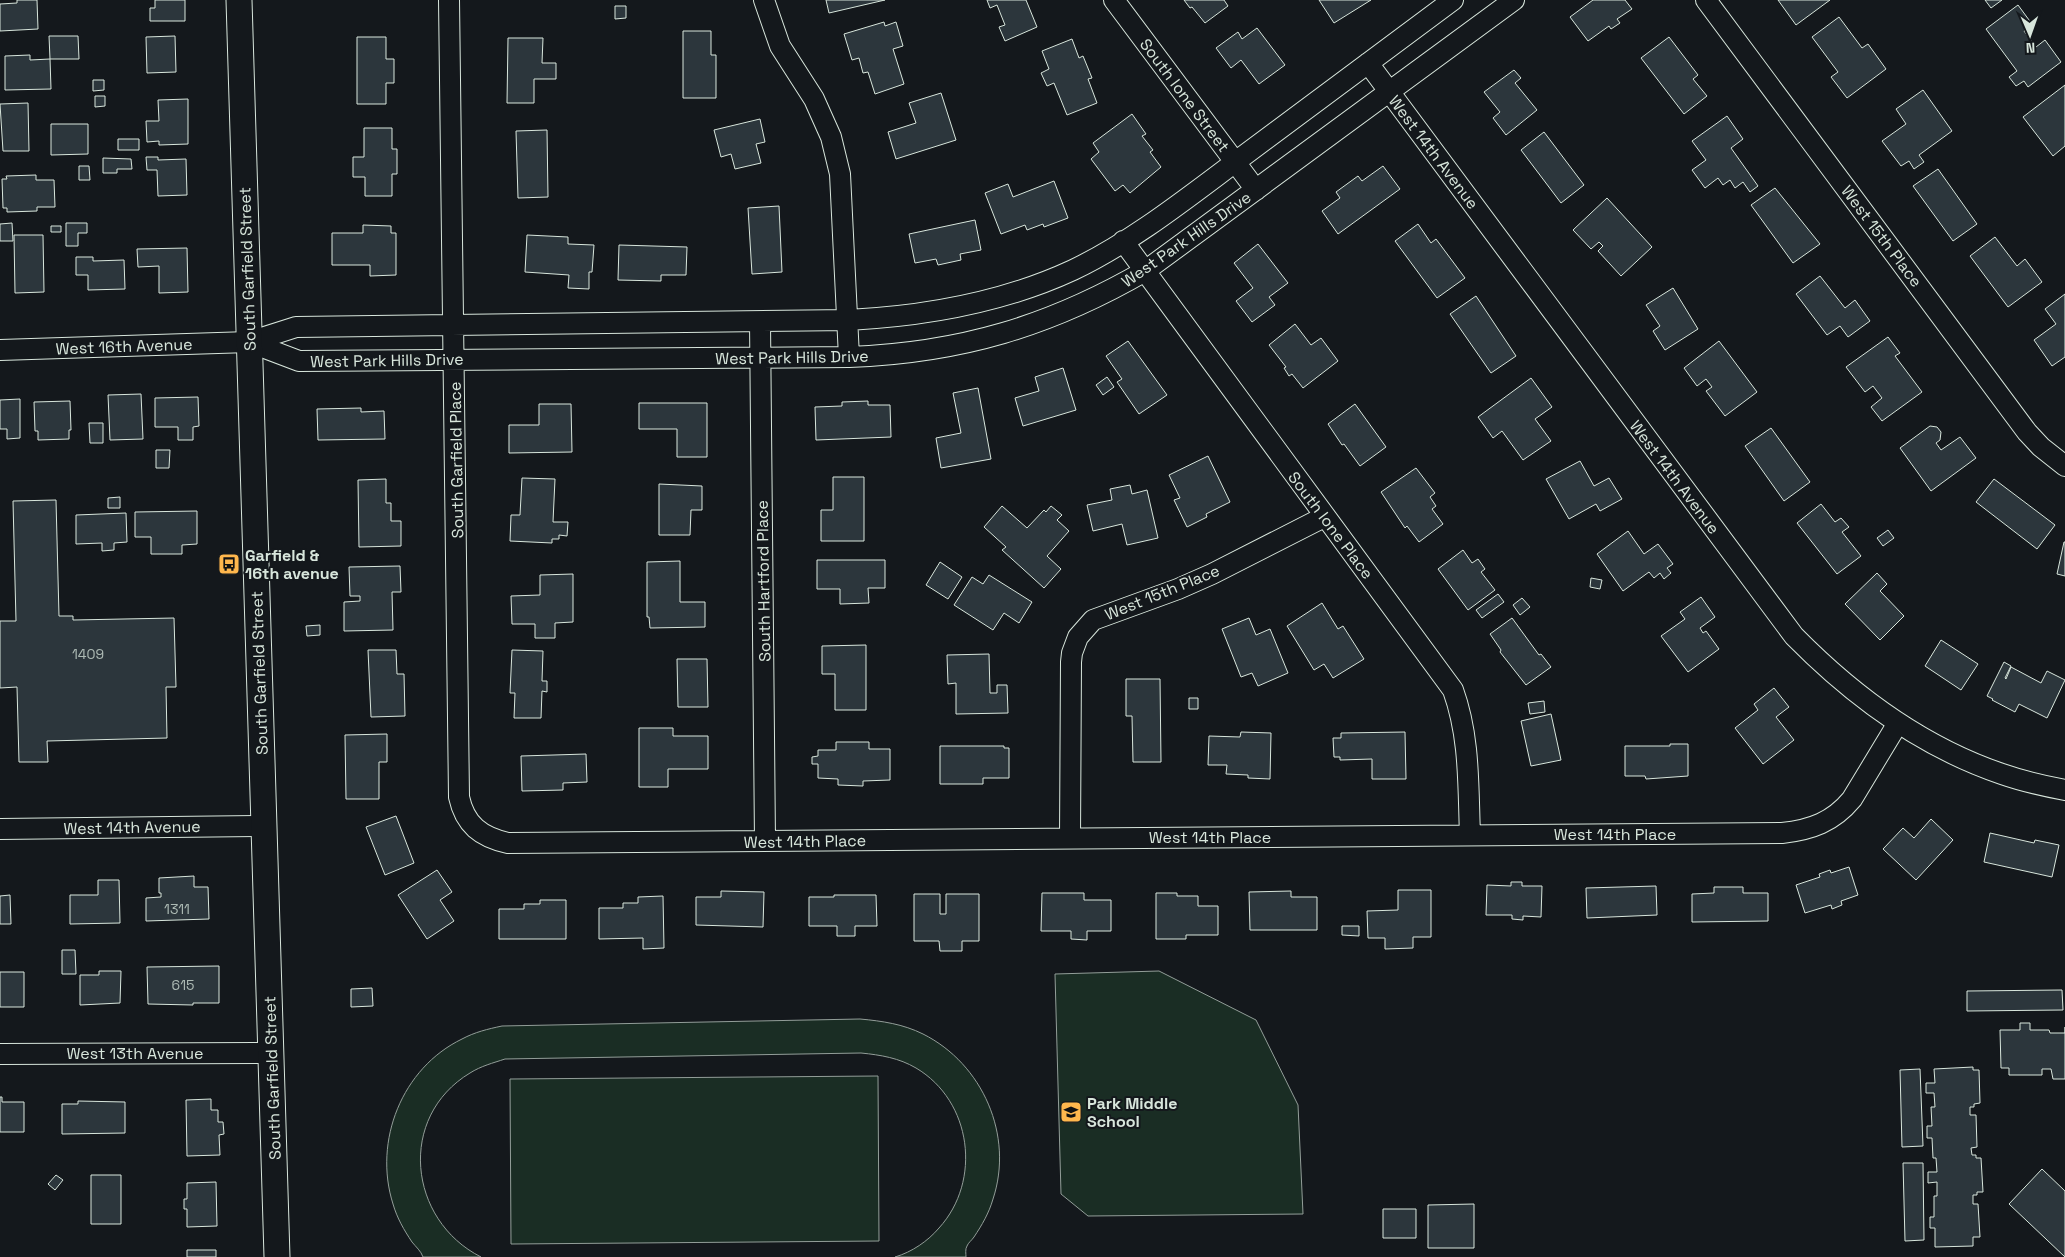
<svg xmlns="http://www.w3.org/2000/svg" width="2065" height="1257" viewBox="0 0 2065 1257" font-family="'Space Grotesk',sans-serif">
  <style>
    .green { fill: #1a2d24; stroke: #939e99 }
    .building { fill: #2c363c; stroke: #d8e6dc }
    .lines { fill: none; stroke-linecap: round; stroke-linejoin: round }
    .minor-casing { stroke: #d8e6dc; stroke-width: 22 }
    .tertiary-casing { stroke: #d8e6dc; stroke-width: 27 }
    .minor { stroke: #14181c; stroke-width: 20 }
    .tertiary { stroke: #14181c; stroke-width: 25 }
    .labels { text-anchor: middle; stroke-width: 4; stroke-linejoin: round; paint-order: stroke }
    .number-label { font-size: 14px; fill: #adbab4 }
    .street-label { font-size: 16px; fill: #d8e6dc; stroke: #14181c }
    .poi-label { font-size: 16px; font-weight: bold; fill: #d8e6dc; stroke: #14181c; text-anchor: start }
  </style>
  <rect width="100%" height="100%" fill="#14181c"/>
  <path class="green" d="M1159,971L1256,1020L1298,1105L1303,1214L1088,1216L1061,1194L1055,974Z
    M860,1019C882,1021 903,1024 923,1034C983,1064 1014,1136 993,1199C989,1213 982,1225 974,1237C972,1240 968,1243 967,1246C965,1249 966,1254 966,1257H895C912,1252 928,1241 939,1228C982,1181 972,1101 916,1068C899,1058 881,1055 861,1053L505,1059C493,1063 481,1066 470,1073C397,1117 408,1220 481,1257H423C421,1251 416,1247 412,1242C404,1230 397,1218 393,1204C373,1141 402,1068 462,1039C475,1032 488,1029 502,1026Z
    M878,1076L879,1241L511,1244L510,1079Z"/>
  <path class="building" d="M17,0H37L38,29L0,31V4L17,3Z
    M155,0H185V21H150V8H155Z
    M826,0H885L829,13Z
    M987,0H1026L1037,27L1005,41L999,27L1005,25L997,5L990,8Z
    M1184,0H1224L1228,6L1205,23L1192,7L1190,8Z
    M1319,0H1371L1334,23Z
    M1593,0H1625L1632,9L1617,19L1620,23L1611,29L1609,26L1588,41L1570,17Z
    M1778,0H1830L1796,25Z
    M1985,0H2002L1991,8Z
    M2018,5L2032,24L2024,31L2036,47L2045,40L2061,62L2028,87L2024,81L2016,86L2009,77L2017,71L1986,29Z
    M615,6H626V18L615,19Z
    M1839,17L1862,48L1868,44L1886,69L1847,98L1831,77L1838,72L1812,37Z
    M884,22L885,26L896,22L903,46L893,49L904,84L875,94L868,72L863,73L859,58L852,60L844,34Z
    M1257,28L1285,65L1259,84L1241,60L1231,68L1216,48L1238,32L1242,39Z
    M683,31H711V55H716V98H683Z
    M49,36H78L79,59H50Z
    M175,36L176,72L147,73L146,37Z
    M357,37H386V59H394V83H386V104H357Z
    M1669,37L1698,75L1693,79L1707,96L1684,114L1641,58Z
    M508,38H543L542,63H556V79H534V103H507Z
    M1072,39L1079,58L1083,56L1092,78L1088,79L1097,103L1067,115L1054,83L1047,86L1041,73L1049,69L1042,51Z
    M30,55V60L50,59L51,89L5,90V56Z
    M1514,70L1521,78L1515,83L1537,110L1506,135L1493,118L1500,112L1484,92Z
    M93,80H104V90L93,91Z
    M2065,85V146L2053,156L2023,117Z
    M1923,90L1952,131L1919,155L1924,162L1914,169L1909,161L1901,166L1882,141L1906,124L1896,109Z
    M941,93L956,140L896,159L888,132L916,123L909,103Z
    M95,96H105V106L95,107Z
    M188,99V144L159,145V141L147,142L146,121H159L158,100Z
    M28,103L29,151H3L0,104Z
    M1132,114L1146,134L1142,136L1153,150L1150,152L1161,167L1130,193L1123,185L1115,191L1091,159L1099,152L1093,143Z
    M1727,116L1743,139L1731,148L1758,186L1750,192L1743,182L1735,188L1730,180L1723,185L1718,178L1705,188L1692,170L1706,160L1692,141Z
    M760,119L765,142L756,144L761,163L735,169L731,154L721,157L714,130Z
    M51,124H88V154L51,155Z
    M364,128H392V149H397V174H392V196H365V177H353V157H364Z
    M547,130L548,197L518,198L516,131Z
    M1544,132L1584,185L1561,203L1521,150Z
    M118,139H139V150H118Z
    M146,157H158V160L186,159L187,195L158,196L157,170H147Z
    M103,158L131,159L132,169H117V173H103Z
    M79,166H89L90,180H79Z
    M1383,166L1400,189L1338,234L1322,211L1340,198L1336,192L1358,176L1362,181Z
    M1938,169L1977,224L1953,241L1913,186Z
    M36,175V180H54L55,207H37V211L7,212V208H3L2,179H7L6,176Z
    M1054,181L1068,218L1044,227L1043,224L1027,230L1025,225L1001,234L985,193L1008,184L1013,197Z
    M1775,188L1820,244L1793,263L1751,205Z
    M1607,198L1652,247L1621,276L1598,251L1603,246L1599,242L1591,249L1573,230Z
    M779,206L782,272L752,274L748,208Z
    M975,220L981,250L960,254L961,260L938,265L936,259L915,263L909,234Z
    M12,223L13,241H0V224Z
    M66,223H87V233H78V246H66Z
    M1418,224L1431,243L1436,239L1465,278L1437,298L1395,241Z
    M363,225L391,226V233H396V275L370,276V265H332V233H363Z
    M51,226H61V232H51Z
    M14,235H43L44,292L15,293Z
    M527,235L568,237V244L594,245L592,272H589V289L568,288L569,275L525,272Z
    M1995,237L2017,266L2025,259L2042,282L2008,307L1970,256Z
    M1258,244L1288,283L1269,297L1275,305L1252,322L1236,301L1253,288L1234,263Z
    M619,245L687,247L686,275H661V281L618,280Z
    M187,248L188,292L159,293V266L138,267L137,249Z
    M76,257H93V261L124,260L125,289L88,290V275H76Z
    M1820,276L1845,308L1855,300L1870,321L1848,337L1840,326L1827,335L1796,294Z
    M1673,288L1698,329L1665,350L1653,331L1660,326L1646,305Z
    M2065,294V357L2052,366L2034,340L2056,324L2045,309Z
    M1476,296L1516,356L1491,373L1450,314Z
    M1295,324L1311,345L1321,338L1338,361L1303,388L1292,374L1289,376L1284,368L1286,367L1269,345Z
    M1888,337L1900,353L1895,356L1922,392L1882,421L1871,407L1882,398L1873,386L1865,392L1846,367Z
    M1128,341L1167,395L1139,414L1117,382L1122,379L1106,356Z
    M1719,341L1757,392L1725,416L1706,391L1712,387L1706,379L1697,386L1684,368Z
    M1063,368L1076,410L1023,426L1015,398L1039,391L1035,377Z
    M1107,377L1114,387L1103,395L1096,385Z
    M1531,378L1552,407L1535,419L1551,441L1523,460L1502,431L1493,438L1478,417Z
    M978,388L991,459L941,468L936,438L961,433L953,393Z
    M141,394L143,439L110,440L108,395Z
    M198,397L199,426L193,427V440H178V427H155V398Z
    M20,399V438L7,439V429H0V400Z
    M70,401L71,430H69V439L38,440V431H35L34,402Z
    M868,401V405H890L891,437L816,440L815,407L842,406V402Z
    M639,403H707V457H677V429H639Z
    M539,404H571L572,452L509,453V425H539Z
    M1355,404L1386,447L1360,466L1344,444L1342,445L1328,424Z
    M361,408V412L384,411L385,439L318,440L317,409Z
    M89,423H103V443H90Z
    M1930,426L1937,427L1941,432L1940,440L1936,443L1941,450L1960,437L1976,458L1931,491L1900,448Z
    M1771,428L1810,482L1784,501L1745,446Z
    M156,450H170L169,468H156Z
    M1208,456L1230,502L1206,514L1207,517L1187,527L1174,500L1180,498L1169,475Z
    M1580,461L1594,486L1609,478L1622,499L1600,511L1596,504L1569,519L1546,479Z
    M1416,468L1435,493L1430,497L1436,506L1432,509L1443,524L1419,542L1407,526L1405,528L1381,492Z
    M833,477H864V541H821V510H833Z
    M522,478L555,479L553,522H568L567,536L559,535V539H552V543L510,541L511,515H520Z
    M386,479V503H391V521H401V546L359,547L358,480Z
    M1994,479L2055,525L2037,549L1976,502Z
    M659,484L702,486V510H691L690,535H659Z
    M1130,485L1132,494L1147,490L1158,538L1127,545L1122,524L1093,531L1087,505L1112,500L1110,489Z
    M120,497V508H108V498Z
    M56,500L59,616H73V620L174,618L176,687H166L167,738L47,741L48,762H19L17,687L0,688V621H16L13,501Z
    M1821,504L1835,522L1841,518L1849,527L1842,532L1861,556L1837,574L1797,523Z
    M1002,506L1027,528L1044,510L1046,512L1051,506L1062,515L1057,520L1069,531L1047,556L1061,569L1044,588L1002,550L1006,547L984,527Z
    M197,511V544L182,545V554H151V537H135V512Z
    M126,513L127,542L114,543V550L102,551V543L76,544V515Z
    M1888,530L1894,538L1883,546L1877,538Z
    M1628,531L1644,554L1658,544L1673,564L1667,568L1671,573L1664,579L1660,573L1654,578L1649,572L1623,591L1597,554Z
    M2064,542H2065V576L2057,574Z
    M1463,550L1472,563L1478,559L1485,569L1481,572L1495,590L1468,610L1438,569Z
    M817,560H885V588H868L869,603L840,604V589H817Z
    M680,561V602H705V627L650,628L649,617H647V562Z
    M940,562L962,577L948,599L926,585Z
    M400,566L401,592H392L393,630L344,631V602L360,601V596H350L349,567Z
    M1877,573L1887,584L1880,591L1904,616L1880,640L1845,604Z
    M573,574V622L555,623V638H535V624H512L511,596L540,595V575Z
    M989,575L1032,602L1019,623L1004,613L993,630L954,605L972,577L983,584Z
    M1591,578L1602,580L1600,589L1590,587Z
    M1498,594L1504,602L1482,618L1476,610Z
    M1701,597L1715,617L1700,628L1703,633L1706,631L1719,649L1688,672L1661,636L1685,619L1680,612Z
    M1522,598L1530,607L1520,615L1513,605Z
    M1322,603L1338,629L1343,626L1364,659L1333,678L1324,664L1314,670L1287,626Z
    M1249,618L1256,635L1270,629L1288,673L1258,686L1252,673L1241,677L1222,629Z
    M1512,618L1539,655L1541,654L1551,667L1526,685L1500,652L1501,650L1490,634Z
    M320,625V635L307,636L306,626Z
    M1941,640L1978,664L1961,690L1925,666Z
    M866,645V710H835V674H822V646Z
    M368,650H396L397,674H404L405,716L371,717Z
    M512,650L543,651L542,681H547V692L542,691L541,718H514L515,693H510Z
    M989,654L990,693H997V685H1007L1008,713L956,714V683L948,684L947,655Z
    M677,659H707L708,707H678Z
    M2004,662L2011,666L2005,678L2006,679L2011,667L2041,683L2047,671L2065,680L2047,718L2019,704L2015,712L1992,700L1993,699L1987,696Z
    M1126,679H1160L1161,762H1133L1132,716H1126Z
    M1774,688L1789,707L1776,717L1794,740L1763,764L1735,728L1758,710L1754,704Z
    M1189,698H1198V709H1189Z
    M1544,701L1545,712L1530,714L1528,703Z
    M1551,714L1561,760L1531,766L1521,721Z
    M639,728H673V736H708V769H668V787H639Z
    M1241,732L1271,733L1270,779L1248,778V775L1226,774L1227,765H1208L1209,736L1240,737Z
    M1405,732L1406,779H1372V759L1340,760V757H1334L1333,738H1341V733Z
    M387,734V762H379V799H346L345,735Z
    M836,742H869V749H890V780L863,781V786L838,785V779L818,778V764H812V757L818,756V750H836Z
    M1670,744H1688V776L1646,779L1645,776H1625V746H1670Z
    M940,746H1004V748H1009V778H983V784H940Z
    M586,754L587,782L563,783V790L522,791L521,756Z
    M396,816L414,863L385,875L366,827Z
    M1931,819L1953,840L1916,880L1883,849L1903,828L1914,838Z
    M1990,833L2034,843L2035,840L2059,845L2052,877L1984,862Z
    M1849,867L1858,895L1841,901L1842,905L1832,909L1831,905L1805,913L1796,885L1820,877L1819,874L1830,870L1831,873Z
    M437,870L452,892L440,900L454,921L427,939L398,895Z
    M194,876V887H208L209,919L146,921V898L161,897V893H159V878Z
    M98,880H119L120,923L70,924V895H98Z
    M1511,882H1522V886H1542L1541,917L1523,916V920L1512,919V915H1486L1487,885L1511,886Z
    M1656,886L1657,915L1587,918L1586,888Z
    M1714,887H1743V893H1768V921L1692,922V894L1714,893Z
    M1398,890H1431V937H1413V948L1385,949V938H1368L1367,911L1398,910Z
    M721,891L764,892L763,927L696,925V897H721Z
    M1291,891V897H1317V930H1250L1249,892Z
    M1042,893H1084V900H1111V931H1087V940L1071,939V931H1041Z
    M1156,893H1177V896H1198V906H1218V935H1186V939H1156Z
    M914,894H940V914H946V894H979V941H962V951H940L939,941H914Z
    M10,895L11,924H0V896Z
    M834,895H876L877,926H855V936H837V926H809V897H834Z
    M663,896L664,948L643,949V938L599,939V908H623V903H638V897Z
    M540,900H566V939H499V909H524V904H540Z
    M1342,926H1359V936L1342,935Z
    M62,950H75L76,974H62Z
    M219,966V1003H193V1005L148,1004L147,967Z
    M99,971H121L120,1003L80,1005V975H99Z
    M0,972H24V1007H0Z
    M372,988L373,1006L351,1007V989Z
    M2062,990L2063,1010L1967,1011V991Z
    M2020,1023H2030V1030H2049L2050,1033H2065V1027V1079H2053L2051,1069H2042V1075H2009V1068H2001L2000,1030H2020Z
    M1973,1067V1070H1979L1980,1103L1974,1104V1107H1970V1115H1976L1977,1147L1971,1148L1972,1155H1976V1158H1981L1983,1192H1977V1195H1973V1204H1978L1980,1237H1973V1246L1935,1247V1228H1930V1217H1934V1196H1937V1182L1928,1183V1172H1937L1936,1158H1933L1932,1138H1927V1126H1932L1931,1107H1935L1934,1093H1926V1083H1935L1934,1069Z
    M1920,1069L1923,1146L1902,1147L1900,1070Z
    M0,1097H2V1102H24V1132H0Z
    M211,1099V1110H218V1122H223L224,1134L219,1135L220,1155L187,1156L186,1100Z
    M78,1101L125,1102V1133L62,1134V1104H78Z
    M1903,1163H1923L1924,1240L1905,1241Z
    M2042,1169L2065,1191V1257L2009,1204Z
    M56,1175L63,1180L55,1190L48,1184Z
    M91,1175H121V1224H91Z
    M216,1182L217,1226L187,1227V1209H184V1199H187V1183Z
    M1474,1204V1248H1428V1205Z
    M1383,1209H1416V1238H1383Z
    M187,1250H216V1257H187Z"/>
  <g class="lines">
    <g class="minor-casing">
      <path id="minor" d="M449,0L459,797C465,825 481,837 508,843L1782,833C1811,830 1833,822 1852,799L1898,723
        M764,0L780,46L814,99L831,137L840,174L849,357
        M1114,0L1256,190
        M1706,0L2027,432L2041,447L2065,466
        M1368,63L1794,636C1853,696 1922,747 2002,774C2022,781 2044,786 2065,790
        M1123,241L1453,690C1470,737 1468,785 1470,835
        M760,322L765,841
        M249,342L299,361L849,357C960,353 1050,326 1145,271L1514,0
        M0,350L249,342L296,327L849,320C926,316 1002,303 1073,270C1134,241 1192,194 1246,154C1315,102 1384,51 1453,0
        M0,829L264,826
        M1070,838L1071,662L1072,653L1078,637L1093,620L1178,589L1212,574L1324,517
        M0,1054L271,1053"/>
    </g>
    <g class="tertiary-casing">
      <path id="tertiary" d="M239,0L277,1257"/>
    </g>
    <use href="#minor" class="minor"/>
    <use href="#tertiary" class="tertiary"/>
  </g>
  <defs>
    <g id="bus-square" transform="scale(1.125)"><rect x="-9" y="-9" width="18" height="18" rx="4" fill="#ffb74d" stroke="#14181c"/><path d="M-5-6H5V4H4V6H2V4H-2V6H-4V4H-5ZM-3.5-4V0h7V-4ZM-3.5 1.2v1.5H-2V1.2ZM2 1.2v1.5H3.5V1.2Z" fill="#111"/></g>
    <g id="school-square" transform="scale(1.125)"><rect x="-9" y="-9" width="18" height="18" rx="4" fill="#ffb74d" stroke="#14181c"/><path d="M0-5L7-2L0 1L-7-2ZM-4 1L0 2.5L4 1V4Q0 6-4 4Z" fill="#111"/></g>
  </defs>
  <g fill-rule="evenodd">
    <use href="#bus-square" x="229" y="564"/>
    <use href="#school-square" x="1071" y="1112"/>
  </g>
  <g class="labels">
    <g class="number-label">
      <text x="88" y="659">1409</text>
      <text x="177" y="914">1311</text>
      <text x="183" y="990">615</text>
    </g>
    <g class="street-label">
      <text transform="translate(1185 95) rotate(53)" y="6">South Ione Street</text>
      <text transform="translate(1434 152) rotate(53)" y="6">West 14th Avenue</text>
      <text transform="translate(1882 236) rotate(53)" y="6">West 15th Place</text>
      <text transform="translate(1186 239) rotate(-35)" y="6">West Park Hills Drive</text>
      <text transform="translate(247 269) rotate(-92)" y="6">South Garfield Street</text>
      <text transform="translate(124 346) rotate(-2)" y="6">West 16th Avenue</text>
      <text transform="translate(792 357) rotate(-1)" y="6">West Park Hills Drive</text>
      <text transform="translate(387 360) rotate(-1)" y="6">West Park Hills Drive</text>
      <text transform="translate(456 460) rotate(-91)" y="6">South Garfield Place</text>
      <text transform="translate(1675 477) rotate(53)" y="6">West 14th Avenue</text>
      <text transform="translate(1331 525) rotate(53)" y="6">South Ione Place</text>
      <text transform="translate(763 581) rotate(-91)" y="6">South Hartford Place</text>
      <text transform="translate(1162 592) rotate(-22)" y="6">West 15th Place</text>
      <text transform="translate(259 673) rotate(-92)" y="6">South Garfield Street</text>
      <text transform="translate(132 827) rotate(-1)" y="6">West 14th Avenue</text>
      <text x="1615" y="840">West 14th Place</text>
      <text x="1210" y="843">West 14th Place</text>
      <text transform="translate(805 841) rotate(-1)" y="6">West 14th Place</text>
      <text x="135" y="1059">West 13th Avenue</text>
      <text transform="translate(272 1078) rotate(-92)" y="6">South Garfield Street</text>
    </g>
    <g class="poi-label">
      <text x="245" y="561">Garfield &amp;<tspan x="245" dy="18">16th avenue</tspan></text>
      <text x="1087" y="1109">Park Middle<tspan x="1087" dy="18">School</tspan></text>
    </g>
  </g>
  <g transform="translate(2030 35) rotate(178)" stroke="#14181c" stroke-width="4" paint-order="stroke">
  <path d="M0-4L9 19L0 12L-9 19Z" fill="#d8e6dc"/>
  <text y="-8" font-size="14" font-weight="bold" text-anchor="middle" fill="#d8e6dc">N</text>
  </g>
</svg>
